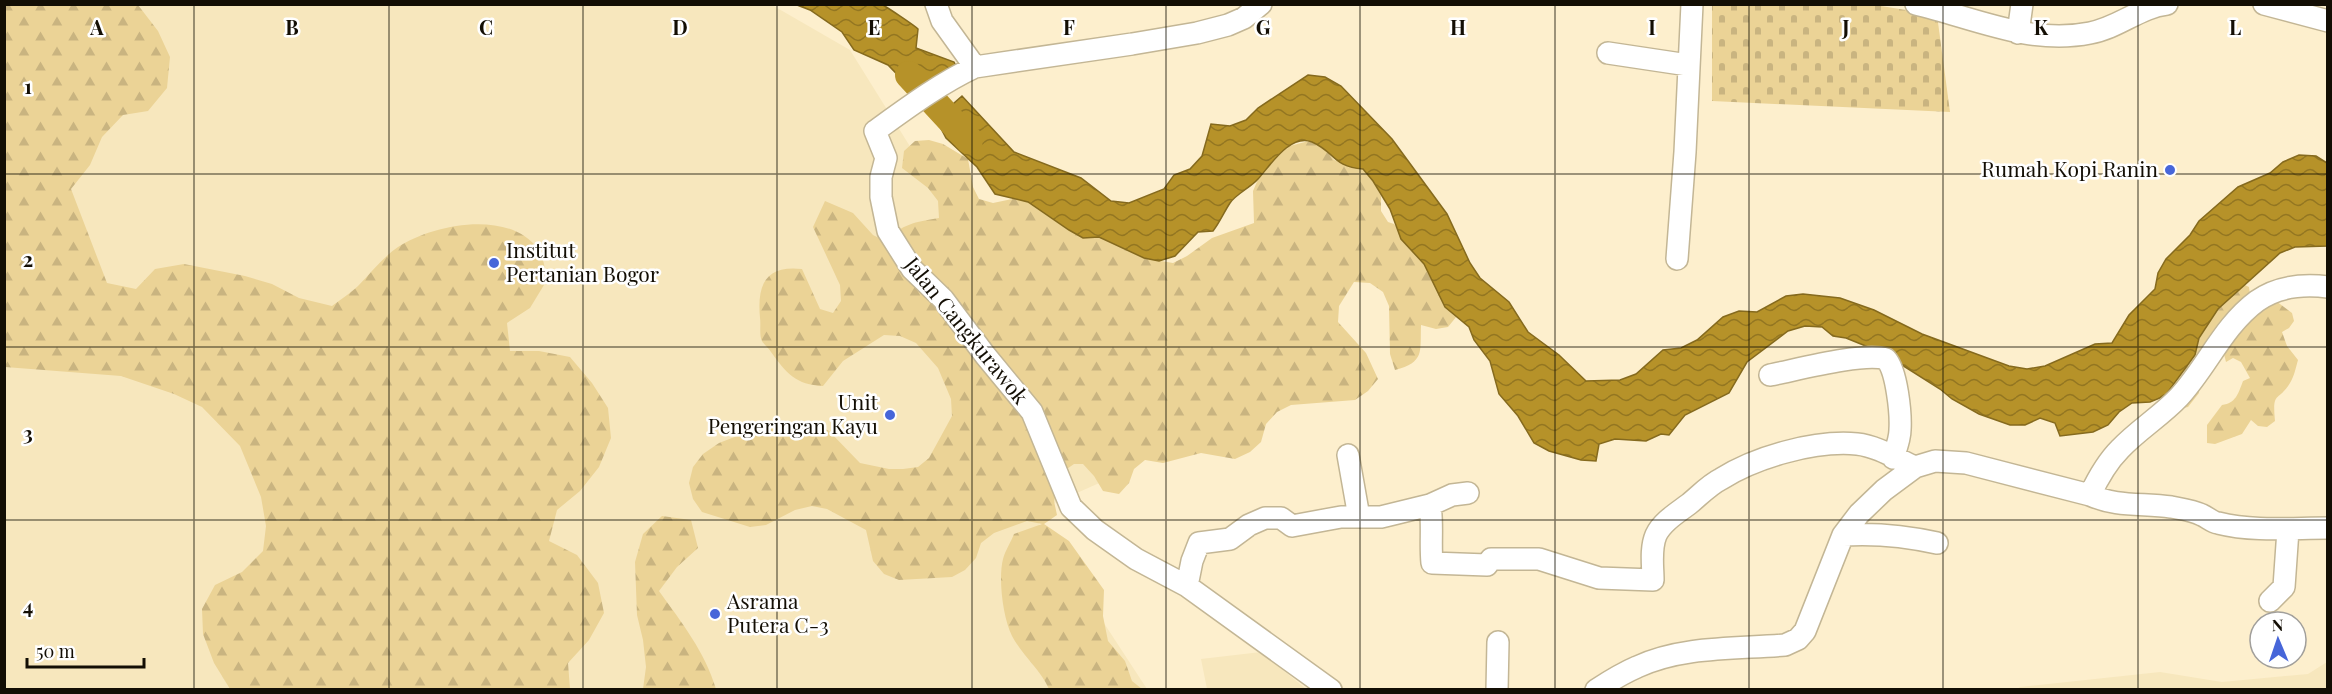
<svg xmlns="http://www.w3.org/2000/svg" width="2332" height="694" viewBox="0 0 2332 694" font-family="'Playfair Display',serif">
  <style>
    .built { fill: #f7e7bd }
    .forest { fill: url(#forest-firs) }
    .cemetery { fill: url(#cemetery-stones) }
    .water { fill: url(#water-waves); stroke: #856a1e; stroke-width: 1.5 }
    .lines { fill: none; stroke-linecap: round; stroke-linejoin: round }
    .river { stroke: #b69229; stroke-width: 28 }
    .minor-casing { stroke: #c3b695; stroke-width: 24 }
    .minor { stroke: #fff; stroke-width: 21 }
    .grid { fill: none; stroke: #130e04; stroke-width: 1.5; stroke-opacity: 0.55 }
    .poi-dot { fill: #4766d9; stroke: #fff; stroke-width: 2 }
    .labels { text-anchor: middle; stroke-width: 5; stroke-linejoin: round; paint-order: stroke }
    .poi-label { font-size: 21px; fill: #130e04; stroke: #fff; text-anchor: end }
    .street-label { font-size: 21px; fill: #130e04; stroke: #fff }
    .grid-label { font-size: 20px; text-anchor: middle; font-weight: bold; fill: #130e04; stroke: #fff; stroke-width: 5; stroke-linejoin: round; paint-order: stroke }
  </style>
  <defs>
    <pattern id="forest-firs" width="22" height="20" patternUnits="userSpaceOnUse" patternTransform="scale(1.5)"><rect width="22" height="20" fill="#ebd396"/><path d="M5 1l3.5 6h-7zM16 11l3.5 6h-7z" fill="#c9b480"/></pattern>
    <pattern id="cemetery-stones" width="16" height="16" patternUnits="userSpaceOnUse" patternTransform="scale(1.5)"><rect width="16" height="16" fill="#ebd396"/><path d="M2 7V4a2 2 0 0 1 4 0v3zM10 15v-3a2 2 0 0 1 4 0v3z" fill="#c9b480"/></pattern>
    <pattern id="water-waves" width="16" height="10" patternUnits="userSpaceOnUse" patternTransform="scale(1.5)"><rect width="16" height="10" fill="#b69229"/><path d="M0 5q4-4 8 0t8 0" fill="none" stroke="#937621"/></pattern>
  </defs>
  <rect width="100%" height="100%" fill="#fdefcd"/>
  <path class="built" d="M4,5H772L850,50L1115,476L1032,513L1147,689H5Z
    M1261,652L1306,689H1207L1201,659Z
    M2327,662V689H2017L2020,687L2160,672L2222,682L2308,674Z"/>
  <path class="forest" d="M5,4L138,5L158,31L170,57L167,88L148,111L123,115L102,137L90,165L71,189L107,283L136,289L155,269L184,264L245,276L272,284L299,298L332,306C341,299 351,293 358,286C371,273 382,258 398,247C433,224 509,209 538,249C544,257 545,271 547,280L530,308L507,323L510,351H539L570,357L592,383L608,408L611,438L599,467L580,491L557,510L549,541L577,555L598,583L604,613L589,640L568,663L570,689H230L214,663L203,634L202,609L215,585L242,572L263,551L266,526L261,497L240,446L202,407L174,394L121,376L5,367Z
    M929,140L943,144L968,159L973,187L979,199L993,203L1026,196L1069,230L1112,232L1144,258L1173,263L1187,256L1212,238L1254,223L1253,191L1270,151L1309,141L1324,148L1334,160L1363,169L1373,181L1381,196V211L1388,222L1394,224L1414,250L1427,253L1461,311L1448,327L1436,329L1421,325C1420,352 1425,362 1395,370L1390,354L1389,306L1383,292L1370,283L1354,282L1339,306L1338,322L1366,353L1378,379L1368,391L1355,400L1291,405L1277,412L1266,424L1261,442L1250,452L1235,459L1201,453L1163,463L1145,460L1134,469L1129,483L1119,494L1103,491L1094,476L1083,464H1074L1061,473L1054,501L1057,515L1044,524L1069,541L1104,590L1103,616L1108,641L1125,661L1132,681L1142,689H1049C1040,669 1022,655 1012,636C1003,618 998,579 1003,559C1005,551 1011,542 1014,534L1042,524L1027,521L994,533L981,543L976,558L965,570L952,577L899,580L884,574L873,561L866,530L827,509L812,506L795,510L766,525L750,527L702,512L693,499L689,483L693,467L703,454L719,443L750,431L817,424L829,431L860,463L889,469H903L918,467L929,458L952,416L951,399L938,368L916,343L900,336L884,335L843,361L823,386C796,385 786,373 771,352C769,348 764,345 762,341C759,336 761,324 760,318C757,285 765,265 802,269L820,309L833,313L841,301L840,285L813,227L825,201L853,213L873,235L885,241C903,224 914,222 939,218L938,201L928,188L902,168L904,151L915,141Z
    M2243,284L2249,287L2250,295L2272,298L2292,313L2294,321L2289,328L2282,332L2287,346L2298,360C2296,367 2294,377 2290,383C2278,403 2272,390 2275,421L2267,427L2258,426L2251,420L2242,434L2215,444L2207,443V425L2222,405C2236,403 2238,394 2243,381L2250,378L2241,362L2233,358L2226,362L2220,338L2200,377L2199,393L2188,407L2171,411L2162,408C2154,363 2213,313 2243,284Z
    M662,516L691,520L698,548L677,567L659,591C682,623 705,652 716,689H643L646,667L643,640L637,615L635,562L643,534Z"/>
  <path class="cemetery" d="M1712,5L1881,6L1937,15L1950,112L1712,101Z"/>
  <path class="water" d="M797,5C812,5 874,1 883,5C888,8 914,25 918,29L916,48L954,62L959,72L918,96L888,65L854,50L842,32L810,10Z
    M1308,75L1325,77L1341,86L1392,139L1447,214L1470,263L1480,278L1509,302L1528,332L1559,355L1586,381L1620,380L1636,374L1663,350L1681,348L1697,340L1723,317L1739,311L1757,312L1786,296L1803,294L1840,298L1874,310L1922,334L2009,366L2027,369L2045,366L2095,344L2112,343L2129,315L2155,289L2158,273L2166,259L2190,235L2199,221L2238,187L2270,173L2283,162L2299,155L2316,156L2327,163V246L2295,247L2280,253L2218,309L2199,338L2195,355L2165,396L2150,402L2132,403L2119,412L2108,425L2093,432L2060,436L2055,423L2040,418L2025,425H2010L1979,414L1952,399L1940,389L1883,353L1846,338L1833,336L1822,327L1805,326L1788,331L1747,362L1729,393L1685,415L1669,435L1661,434L1646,441L1615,439L1599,444L1596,461L1581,460L1549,451L1534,443L1518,416L1499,394L1490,361L1474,340L1469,327L1445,307L1424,264L1401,239L1390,209L1373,181L1363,169C1333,167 1335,152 1312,142C1290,133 1270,166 1258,179C1250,188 1236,194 1230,203C1224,212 1220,222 1213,231L1198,232L1175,256L1159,261L1144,258L1099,237L1083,238L1069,230L1028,202L995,194L977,167L946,138L936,119L962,96L1014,152L1081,178L1111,201L1129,203L1164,189L1174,175L1190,169L1202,156L1211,124L1230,126L1246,120L1258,108Z"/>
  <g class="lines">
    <path class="river" d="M909,75L969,140"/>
    <g class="minor-casing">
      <path id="minor" d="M936,4L942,21L975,67
        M1261,4L1244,18L1228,25L1197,33L1132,44L975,67C939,84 907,108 875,131L886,158L881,177V197L888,231L912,269L943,299L985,355L1032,412L1071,507L1095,530L1136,559L1187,586L1331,690
        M1916,4C1974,18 2030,45 2090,33C2118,28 2140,7 2167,4
        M2264,4L2328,21
        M2018,33L2022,4
        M1608,53L1688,65
        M1677,259L1685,152L1692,4
        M1770,375C1796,370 1863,352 1886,359C1897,371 1901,414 1900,430C1900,439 1896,449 1893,458
        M1348,455L1359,517
        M2090,495C2116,507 2143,503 2171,507C2181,509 2192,510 2202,515C2207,517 2212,522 2218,523C2254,532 2291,528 2328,528
        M1430,505C1433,525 1430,543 1432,563L1487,565L1491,559H1539L1599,578L1653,580C1653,566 1650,549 1656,535C1662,522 1677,513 1689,504C1699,496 1709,485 1721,479C1756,457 1815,440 1857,444C1877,446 1897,459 1915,467
        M1843,535C1875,533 1906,536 1937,543
        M1187,586L1192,561L1199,543L1230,539L1249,525L1265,518H1281L1292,526L1341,517H1381L1430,505L1452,495L1468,493
        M2270,601L2284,587L2288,530
        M1497,690L1498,642
        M1596,690C1610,681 1623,673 1637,667C1682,646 1736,649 1785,645L1798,639L1805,631L1843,535L1859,514L1884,490L1915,467L1935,461L1966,463L2090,495C2098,478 2107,462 2120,449C2138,430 2161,416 2179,397C2207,367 2223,326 2257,301C2278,286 2303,284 2328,287"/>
    </g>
    <use href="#minor" class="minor"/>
  </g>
  <path class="grid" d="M194,4V690M389,4V690M583,4V690M777,4V690M972,4V690M1166,4V690M1360,4V690M1555,4V690M1749,4V690M1943,4V690M2138,4V690M4,174H2328M4,347H2328M4,520H2328"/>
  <g class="poi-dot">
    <circle cx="2170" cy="170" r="6"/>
    <circle cx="494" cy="263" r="6"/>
    <circle cx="890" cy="415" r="6"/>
    <circle cx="715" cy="614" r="6"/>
  </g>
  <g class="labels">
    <g class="poi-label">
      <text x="2158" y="177">Rumah Kopi Ranin</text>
      <text x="506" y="258" text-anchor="start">Institut<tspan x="506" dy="24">Pertanian Bogor</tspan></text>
      <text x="878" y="410">Unit<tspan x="878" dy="24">Pengeringan Kayu</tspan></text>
      <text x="727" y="609" text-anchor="start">Asrama<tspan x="727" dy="24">Putera C-3</tspan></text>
    </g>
    <g class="street-label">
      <text transform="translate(966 331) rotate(51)" y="7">Jalan Cangkurawok</text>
    </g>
  </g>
  <g class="grid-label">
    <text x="97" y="35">A</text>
    <text x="292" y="35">B</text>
    <text x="486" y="35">C</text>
    <text x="680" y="35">D</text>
    <text x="874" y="35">E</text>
    <text x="1069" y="35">F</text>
    <text x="1263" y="35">G</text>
    <text x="1458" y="35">H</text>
    <text x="1652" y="35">I</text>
    <text x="1846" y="35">J</text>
    <text x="2041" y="35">K</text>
    <text x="2235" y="35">L</text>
    <text x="28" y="94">1</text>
    <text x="28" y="267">2</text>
    <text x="28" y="441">3</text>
    <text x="28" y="614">4</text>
  </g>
  <rect width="2332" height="694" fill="none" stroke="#130e04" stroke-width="12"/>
  <g transform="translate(2278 640) rotate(358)"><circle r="28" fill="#ffffff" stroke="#a19f9b" stroke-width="1.5"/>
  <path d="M0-4.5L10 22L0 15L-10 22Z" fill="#4766d9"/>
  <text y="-9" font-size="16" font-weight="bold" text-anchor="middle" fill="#130e04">N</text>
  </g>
  <path d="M27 658v9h117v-9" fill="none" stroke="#130e04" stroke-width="3"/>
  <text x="36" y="658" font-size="18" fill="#130e04" stroke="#ffffff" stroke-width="4.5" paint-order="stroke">50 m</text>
</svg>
